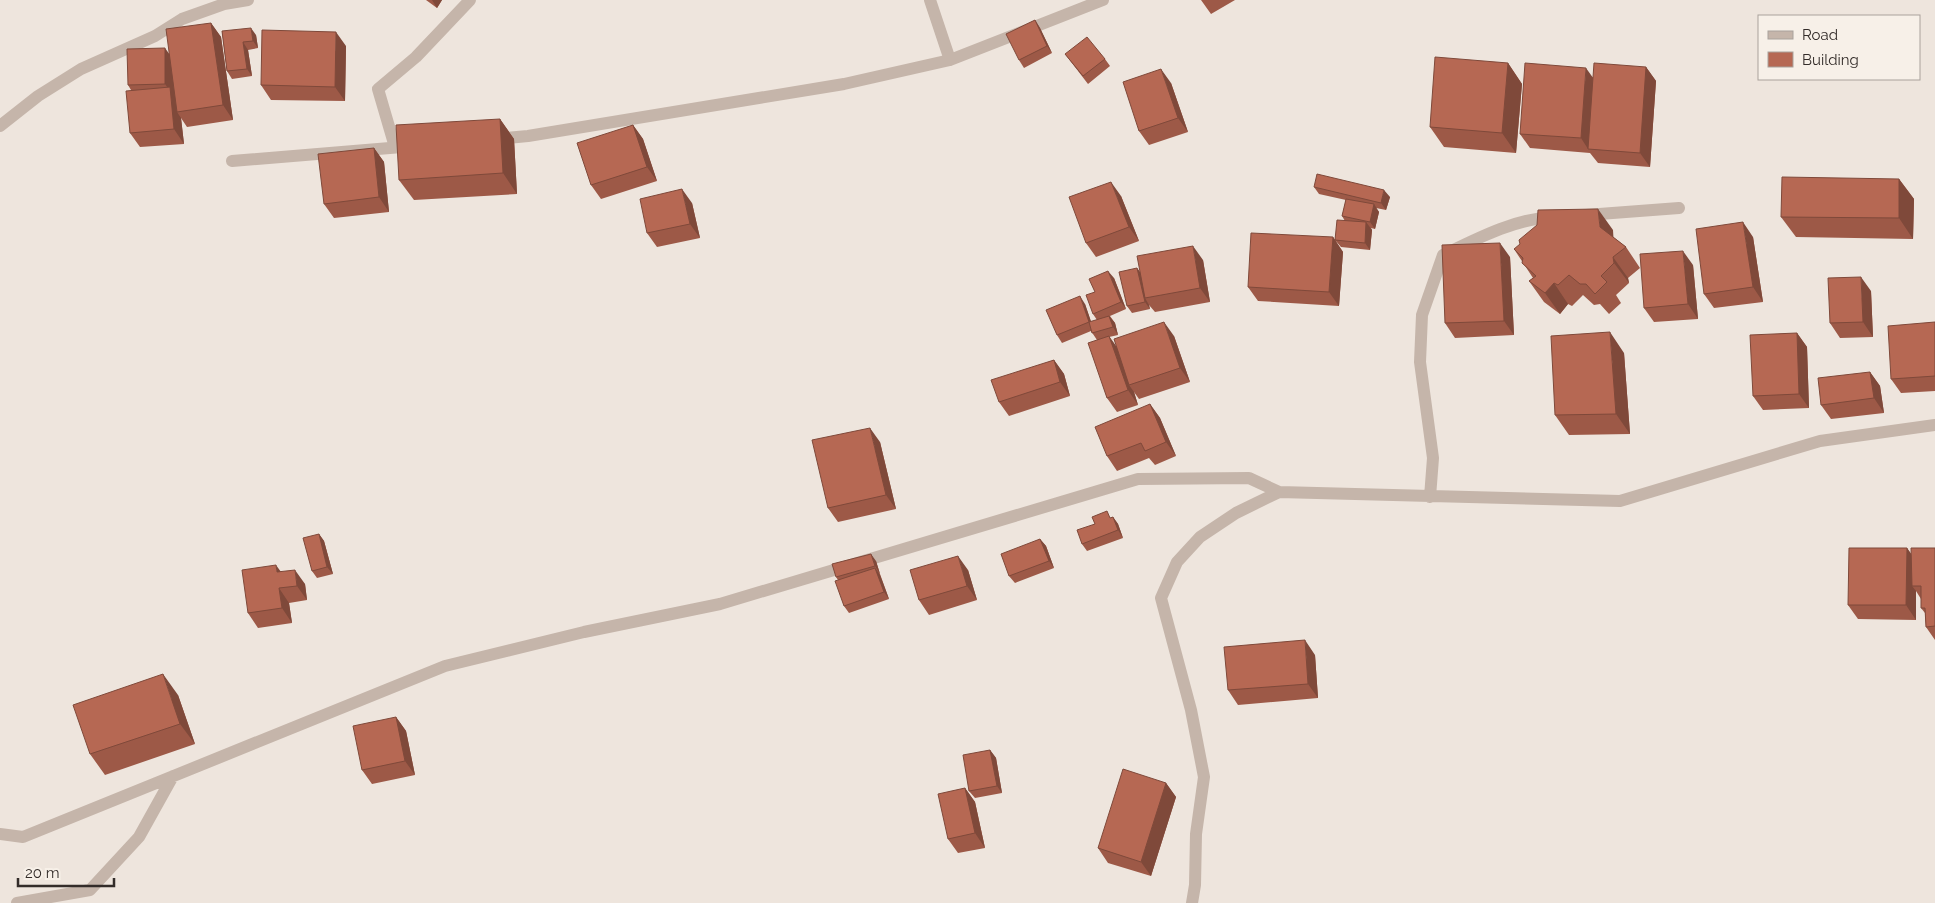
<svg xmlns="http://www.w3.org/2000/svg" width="1935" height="903" viewBox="0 0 1935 903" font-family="Raleway,sans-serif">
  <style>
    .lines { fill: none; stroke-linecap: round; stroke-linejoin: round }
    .minor { stroke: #c5b5aa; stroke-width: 12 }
    .wall { fill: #9d5947 }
    .shaded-wall { fill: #7f493a }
    .building { fill: #b66853; stroke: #7f493a }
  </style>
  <rect width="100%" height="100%" fill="#eee5dd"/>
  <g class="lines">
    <path class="minor" d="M930,0L950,60
      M0,126L38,96L81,69L155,36L182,19L224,4L248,0
      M496,139L528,136L844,84L950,60L1103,0
      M395,147L378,89L416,57L470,0
      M232,161L414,146
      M1586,215L1679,208
      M1430,497L1433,458L1420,362L1422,315L1443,255C1478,238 1514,219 1553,217
      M0,834L23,837L445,666L584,632L720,604L1138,479L1249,478L1279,492L1620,501L1820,441L1935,425
      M17,903L90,890L139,837L173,776
      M1192,903L1195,885L1196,834L1204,777L1191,710L1161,598L1177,562L1200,537L1236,513L1279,492"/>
  </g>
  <path class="wall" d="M426,0H442L437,8Z
    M1201,0H1235L1211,14Z
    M1035,20L1040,28L1052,53L1024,68L1019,60Z
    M211,23L221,37L233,120L187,127L181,118L184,144L140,147L130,133L131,90L128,85Z
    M222,31L256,35L258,48L248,50L252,76L232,79L227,71Z
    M346,46L345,101L271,100L261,85Z
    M1065,54L1105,59L1110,66L1088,84Z
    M1508,63L1522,84L1516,153L1444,147L1430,127Z
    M1646,67L1656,81L1650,167L1598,163L1590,153L1530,148L1520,134L1593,77Z
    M1171,83L1188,132L1149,145L1139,131Z
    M500,119L514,139L517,194L414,200L399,180Z
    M633,125L643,139L657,181L601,199L591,185Z
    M374,148L384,162L389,212L334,218L324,204Z
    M1899,179L1914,199L1913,239L1796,237L1781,217Z
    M1314,187L1390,197L1386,210L1376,208L1379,212L1375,229L1371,228L1372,230L1370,250L1341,247L1335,240L1345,221L1342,216L1346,200L1319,194Z
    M1121,196L1139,241L1096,257L1086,243Z
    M692,203L700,238L657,247L647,233Z
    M1613,230V237L1626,247L1640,268L1628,278L1629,283L1616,295L1621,303L1609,314L1600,304L1594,305L1583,295L1572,306L1568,304L1560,314L1544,302L1529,281L1533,278L1514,249Z
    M1333,237L1343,252L1339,306L1258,301L1248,287Z
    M1753,237L1763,302L1714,308L1704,294Z
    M1510,257L1514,335L1455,338L1445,323Z
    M1203,260L1210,302L1155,312L1149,305L1150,309L1132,313L1127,306L1137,268L1140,272Z
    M1693,265L1698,319L1654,322L1644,308Z
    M1114,278L1126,309L1110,316L1115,323L1118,335L1109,337L1116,347L1174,336L1190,382L1139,399L1134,392L1138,405L1117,412L1107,398L1097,340L1091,331L1062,343L1057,335L1085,304L1091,322L1097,320L1093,314L1095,292Z
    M1871,291L1873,337L1840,338L1830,323Z
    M1935,322V391L1901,393L1891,379Z
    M1797,333L1807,347L1809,408L1763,410L1753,396Z
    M1624,353L1630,434L1569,435L1555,415Z
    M1054,360L1064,374L1070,396L1009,416L999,402Z
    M1870,372L1880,386L1884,413L1831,419L1821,405Z
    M1150,404L1160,418L1176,456L1155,465L1149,458L1117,471L1107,456Z
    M880,442L896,509L838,522L828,508Z
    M1113,517L1118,524L1123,538L1087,551L1082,544Z
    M319,534L324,541L333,574L317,578L312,571Z
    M1040,539L1046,546L1054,568L1015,583L1009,576Z
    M1907,548L1912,555L1935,548V640L1926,627L1925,613L1921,608V599L1916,591V620L1858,619L1848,605Z
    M876,561L880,574L889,599L849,613L844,606L838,580L836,577Z
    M968,570L977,600L929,615L919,600Z
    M280,572L305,584L307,600L289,603L292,623L258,628L248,613Z
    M1315,655L1318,698L1238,705L1228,690Z
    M178,695L195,744L105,775L90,754Z
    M396,717L406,731L415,775L372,784L362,770Z
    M990,750L996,758L1002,793L975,798L969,791Z
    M1166,783L1176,797L1151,876L1108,863L1098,848Z
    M965,788L975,802L985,848L958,853L948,839Z"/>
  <path class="shaded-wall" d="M432,0H442L437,8Z
    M1035,20L1040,28L1052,53L1047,46Z
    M211,23L221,37L233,120L223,105Z
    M251,28L256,35L258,48L253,41Z
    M336,32L346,46L345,101L335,87Z
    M243,42L248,50L252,76L247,69Z
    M165,48L175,62L177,112L181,118L184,144L174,129L170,91L165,84Z
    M1508,63L1522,84L1516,153L1502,133Z
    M1646,67L1656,81L1650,167L1640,153Z
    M1586,68L1596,82L1588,149L1581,138Z
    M1161,69L1171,83L1188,132L1178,118Z
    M500,119L514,139L517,194L503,173Z
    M633,125L643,139L657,181L647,167Z
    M374,148L384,162L389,212L379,197Z
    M1899,179L1914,199L1913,239L1899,218Z
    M1111,182L1121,196L1139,241L1129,227Z
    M682,189L692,203L700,238L690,224Z
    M1384,190L1390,197L1386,210L1381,203Z
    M1374,204L1379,212L1375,229L1370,222Z
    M1598,209L1613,230L1614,247L1600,227Z
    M1366,222L1372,230L1370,250L1365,243Z
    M1743,222L1753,237L1763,302L1753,287Z
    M1333,237L1343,252L1339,306L1329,292Z
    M1500,243L1510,257L1514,335L1504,321Z
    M1193,246L1203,260L1210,302L1200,288Z
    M1683,251L1693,265L1698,319L1688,304Z
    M1613,257L1628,278L1629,283L1614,263Z
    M1137,268L1142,275L1145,298L1149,305L1150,309L1145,302Z
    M1108,271L1114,278L1126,309L1121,302Z
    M1861,277L1871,291L1873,337L1863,322Z
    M1554,283L1568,304L1560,314L1545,293Z
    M1080,296L1085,304L1094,330L1089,322Z
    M1109,316L1115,323L1118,335L1113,327Z
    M1164,322L1174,336L1190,382L1180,368Z
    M1610,332L1624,353L1630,434L1616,414Z
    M1797,333L1807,347L1809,408L1799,394Z
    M1109,336L1119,350L1129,385L1134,392L1138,405L1128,390Z
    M1054,360L1064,374L1070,396L1060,382Z
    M1870,372L1880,386L1884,413L1874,398Z
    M1150,404L1160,418L1176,456L1166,442Z
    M870,428L880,442L896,509L886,495Z
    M1113,517L1118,524L1123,538L1118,530Z
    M319,534L324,541L333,574L327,567Z
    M1040,539L1046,546L1054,568L1049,561Z
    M1907,548L1917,563L1912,586L1916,591V620L1906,605Z
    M871,554L876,561L880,574L875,566Z
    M958,556L968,570L977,600L967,586Z
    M276,565L286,579L277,572Z
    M875,568L880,575L889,599L884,592Z
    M295,570L305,584L307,600L297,586Z
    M279,588L289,603L292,623L282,608Z
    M1305,640L1315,655L1318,698L1308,684Z
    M163,674L178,695L195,744L180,724Z
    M396,717L406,731L415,775L405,761Z
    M990,750L996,758L1002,793L997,786Z
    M1166,783L1176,797L1151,876L1141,862Z
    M965,788L975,802L985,848L975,833Z"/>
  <path class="building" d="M1035,20L1047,46L1019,60L1006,34Z
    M211,23L223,105L177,112L166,29Z
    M251,28L253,41L243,42L247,69L227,71L222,31Z
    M262,30L336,32L335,87L261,85Z
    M1087,37L1105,59L1083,76L1065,54Z
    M165,48V84L128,85L127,49Z
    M1435,57L1508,63L1502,133L1430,127Z
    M1525,63L1586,68L1581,138L1520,134Z
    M1594,63L1646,67L1640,153L1588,149Z
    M1161,69L1178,118L1139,131L1123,82Z
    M170,87L174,129L130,133L126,91Z
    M500,119L503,173L399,180L396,125Z
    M633,125L647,167L591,185L577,143Z
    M374,148L379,197L324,204L318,154Z
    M1317,174L1384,190L1381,203L1314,187Z
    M1782,177L1899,179V218L1781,217Z
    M1111,182L1129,227L1086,243L1069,197Z
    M682,189L690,224L647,233L640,199Z
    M1346,199L1374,204L1370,222L1342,216Z
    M1598,209L1600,227L1626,247L1613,257L1614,263L1601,276L1607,282L1595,294L1586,284H1580L1569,275L1558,285L1554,283L1545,293L1529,281L1536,276L1522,263L1523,258L1514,249L1520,244L1519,240L1537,225L1538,210Z
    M1337,220L1366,222L1365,243L1335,240Z
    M1743,222L1753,287L1704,294L1696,229Z
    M1251,233L1333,237L1329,292L1248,287Z
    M1500,243L1504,321L1445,323L1442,245Z
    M1193,246L1200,288L1145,298L1137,256Z
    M1683,251L1688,304L1644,308L1640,254Z
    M1137,268L1145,302L1127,306L1119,272Z
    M1108,271L1121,302L1093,314L1086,295L1095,292L1089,279Z
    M1861,277L1863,322L1830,323L1828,278Z
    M1080,296L1089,322L1109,316L1113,327L1092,333L1089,322L1057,335L1046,310Z
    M1164,322L1180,368L1129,385L1114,339Z
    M1935,322V376L1891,379L1888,326Z
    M1610,332L1616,414L1555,415L1551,336Z
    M1797,333L1799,394L1753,396L1750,335Z
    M1109,336L1128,390L1107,398L1088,343Z
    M1054,360L1060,382L999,402L991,380Z
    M1870,372L1874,398L1821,405L1818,378Z
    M1150,404L1166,442L1145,451L1141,443L1107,456L1095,427Z
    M870,428L886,495L828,508L812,440Z
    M1107,511L1110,518L1113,517L1118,530L1082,544L1077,530L1095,524L1092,517Z
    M319,534L327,567L312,571L303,538Z
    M1040,539L1049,561L1009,576L1001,554Z
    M1849,548H1907L1906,605H1848Z
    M1911,548H1935V626L1926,627L1925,608H1921V586H1912Z
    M871,554L875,566L836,577L832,564Z
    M958,556L967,586L919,600L910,570Z
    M276,565L277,572L295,570L297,586L279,588L282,608L248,613L242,570Z
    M875,568L884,592L844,606L835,581Z
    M1305,640L1308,684L1228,690L1224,647Z
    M163,674L180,724L90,754L73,705Z
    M396,717L405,761L362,770L353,726Z
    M990,750L997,786L969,791L963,755Z
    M1123,769L1166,783L1141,862L1098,848Z
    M965,788L975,833L948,839L938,794Z"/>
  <rect x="1758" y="15" width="162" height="65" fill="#f7f0e8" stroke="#a9a29c"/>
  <rect x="1768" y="31" width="25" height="8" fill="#c5b5aa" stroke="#a9a29c"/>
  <text x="1802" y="40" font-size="15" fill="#332c29">Road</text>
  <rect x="1768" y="52" width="25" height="15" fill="#b66853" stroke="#a9a29c"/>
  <text x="1802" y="65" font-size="15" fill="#332c29">Building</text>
  <path d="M18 878v8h96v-8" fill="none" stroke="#332c29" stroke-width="2.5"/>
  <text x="25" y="878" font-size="15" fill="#332c29" stroke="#f7f0e8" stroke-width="4" paint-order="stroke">20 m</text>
</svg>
